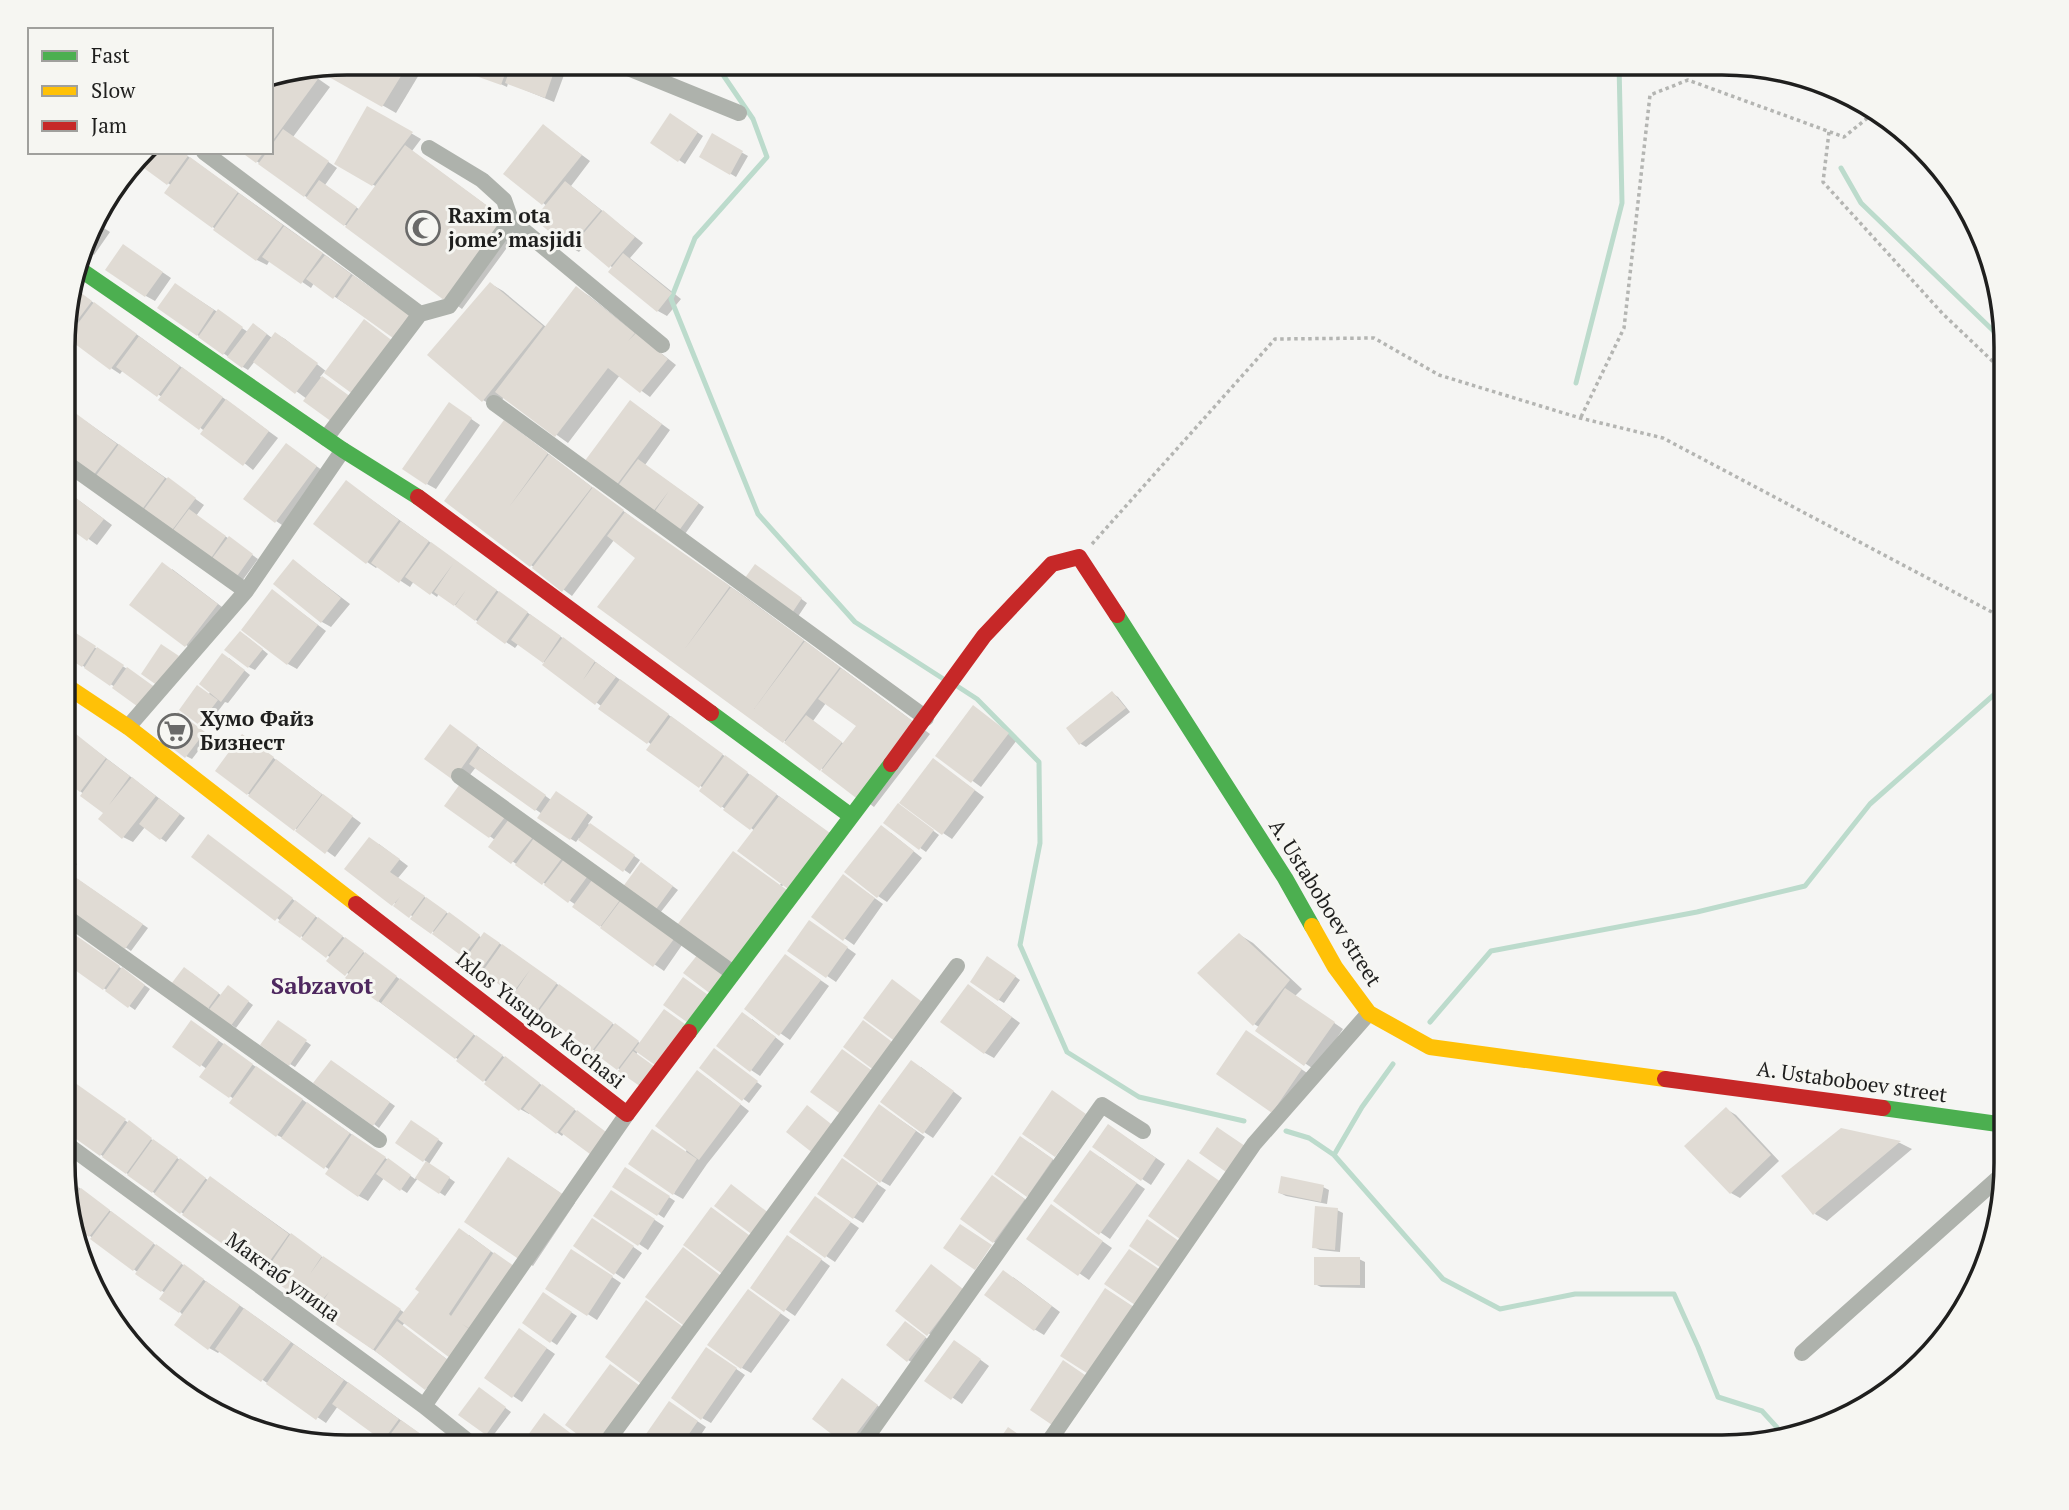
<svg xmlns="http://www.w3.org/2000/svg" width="2069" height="1510" viewBox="0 0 2069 1510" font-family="'PT Serif',serif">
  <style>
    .shadow { fill: #0003; fill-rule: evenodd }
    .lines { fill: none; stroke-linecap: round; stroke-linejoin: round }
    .stream { stroke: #bcdbcc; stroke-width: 5 }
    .building { fill: #e0dbd4 }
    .path { stroke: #b4b5b2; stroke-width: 3.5; stroke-dasharray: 3.5 3.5; stroke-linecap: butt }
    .street { stroke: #aeb2ac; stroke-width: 16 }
    .fast { stroke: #4caf50; stroke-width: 16 }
    .slow { stroke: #ffc107; stroke-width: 16 }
    .jam { stroke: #c62828; stroke-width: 16 }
    .labels { text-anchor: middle; stroke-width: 6; stroke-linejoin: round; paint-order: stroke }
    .poi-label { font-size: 21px; font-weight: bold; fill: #1f1f1e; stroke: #f6f6f2; text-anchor: start }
    .street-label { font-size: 21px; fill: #1f1f1e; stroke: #f6f6f2 }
    .quarter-label { font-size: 24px; font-weight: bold; fill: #4e285f; stroke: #f6f6f2 }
    .rim { fill: none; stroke: #1f1f1e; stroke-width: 3.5 }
  </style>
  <rect width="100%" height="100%" fill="#f5f5f3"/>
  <path class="shadow" d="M347,63H426L396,113L331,76Z
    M455,63H561L567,67L554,102L508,83L507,87Z
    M307,71L330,87L293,137L337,168L325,185L360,210L377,187L336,163L368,108L421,139L412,151L520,230L462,309L244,152H271V78Z
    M676,118L703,136L685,164L679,160Z
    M543,126L590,161L571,186L643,243L630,258L681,299L667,316L658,311L613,268L585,245L579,252L570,247L547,206L505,174Z
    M713,136L748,156L736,177L701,156Z
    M182,152L417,321L403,342L314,283L311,288L270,260L267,265L257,260L215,229L172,186L138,162Z
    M93,221L110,232L94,255L84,249Z
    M133,252L171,278L155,301L146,296Z
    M491,284L503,291L546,327L576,288L589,296L676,365L650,397L620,375L568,443L504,397L496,408L483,400Z
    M72,287L278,438L253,470L162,397L123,370L120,374L111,368L65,335V310Z
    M184,290L248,332L259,328L272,338L276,334L285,339L355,394L325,371L320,377L328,381L307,399L255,361L248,370L243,367L159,308Z
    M640,408L670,430L645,465L704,507L685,534L617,484Z
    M458,410L480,425L436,489L427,484Z
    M84,420L204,505L196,516L258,559L242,581L94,474Z
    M517,430L655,535L744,596L930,734L874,807L678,662L637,557L614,540L572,596L446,501ZM826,703L858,726L844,744L813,721Z
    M287,445L326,473L285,527L276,521Z
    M347,482L677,721L841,842L782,886L780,885L782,882L755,831L701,791L703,788L652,745L519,643L515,648L506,642L439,593L437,597L414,581L410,587L378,566L376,568L367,562Z
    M65,490L112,525L97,545L65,522Z
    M294,561L350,604L331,627L322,622Z
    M172,569L226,610L195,651L186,645Z
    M761,570L807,603L797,618Z
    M273,591L326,631L297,669L288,664Z
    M65,626L100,651L133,673L115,687L86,668L65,653Z
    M246,636L268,654L255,670L249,667Z
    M229,658L250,675L228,703L225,702L206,727L200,724L209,694Z
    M1112,693L1118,697L1130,712L1086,747L1081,744L1068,729Z
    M974,707L1017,740L981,787L937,755Z
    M184,717L209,737L192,759L186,756Z
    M459,732L551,800L562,796L593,817L588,824L640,860L630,874L579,838L576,842L571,839L542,814L476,767L463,784L454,778Z
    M85,742L185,818L166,842L145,827L133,842L123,837L106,812L65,779Z
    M252,742L361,823L335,857L217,771Z
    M942,766L984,797L952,839L943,833Z
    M460,786L682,945L664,971L603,928L576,905L490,846L495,840L447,805Z
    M904,809L939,835L926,852L885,823Z
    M891,833L922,858L887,902L878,896Z
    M214,840L299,904L615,1140L564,1133L562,1136L530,1113L529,1114L520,1109L459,1060L378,1001L331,958L193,856Z
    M379,844L408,866L398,878L482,938H491L508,949L641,1044L636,1055L645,1088L347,868Z
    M65,855L77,864L70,874L148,928L131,951L65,906Z
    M648,868L678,890L660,913L655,910Z
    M852,882L883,904L854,945L814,917Z
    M819,928L856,954L836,982L790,951Z
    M73,934L150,989L135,1010L65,961Z
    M1240,935L1253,943L1302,989L1295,996L1343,1029L1315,1070L1257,1031L1259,1027L1254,1024Z
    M786,956L829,986L790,1040L746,1009Z
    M994,962L1020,980L1004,1003L999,1000Z
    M190,972L222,996L234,991L253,1005L236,1028L208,1008Z
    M978,992L1020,1023L994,1058L985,1053Z
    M752,1019L784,1044L760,1076L751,1070Z
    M198,1026L415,1179L427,1162L398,1142L417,1126L443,1143L429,1164L455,1182L445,1196L418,1178L407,1193L384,1178L368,1201L359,1196L327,1174L330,1170L287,1140L277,1135L234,1099L202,1077L207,1069L175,1047Z
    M284,1026L311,1045L295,1067L290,1064Z
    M1256,1038L1310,1075L1273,1111Z
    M720,1054L762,1086L749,1103L701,1068Z
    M337,1065L395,1106L379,1128L374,1124Z
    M921,1067L962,1098L933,1138L924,1132Z
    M65,1077L209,1181L220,1184L343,1272L405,1313L469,1235L500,1258L460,1362L405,1322L402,1326L456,1366L435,1394L65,1129Z
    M707,1078L749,1111L707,1164L683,1199L674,1194Z
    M1726,1109L1736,1115L1779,1161L1740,1198L1731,1193Z
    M889,1112L925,1137L890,1186L881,1181Z
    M1842,1130L1900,1143L1912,1149L1827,1221L1815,1214Z
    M1118,1132L1165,1164L1151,1185L1142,1179Z
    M1030,1143L1062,1166L1037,1201L1028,1196Z
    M1100,1157L1145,1189L1110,1239L1055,1201Z
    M851,1166L886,1190L863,1223L853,1217Z
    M522,1167L575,1203L533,1266L521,1258Z
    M626,1169L675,1201L664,1218L615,1186Z
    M65,1177L162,1250L437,1446H391L338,1406L326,1423L220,1351L218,1353L209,1348L165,1293L73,1223L65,1200Z
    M1002,1183L1033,1205L1003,1247L994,1242Z
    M1323,1187L1329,1190L1327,1204L1286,1196L1280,1193Z
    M620,1197L664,1226L648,1250L639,1244Z
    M825,1204L859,1228L835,1262L826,1256Z
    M1337,1210L1343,1213L1340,1252L1320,1250L1314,1247Z
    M1061,1212L1112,1248L1089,1280L1029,1238Z
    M602,1225L642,1253L624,1279L575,1246Z
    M797,1242L830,1266L795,1316L752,1287Z
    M581,1256L621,1283L597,1320L547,1288Z
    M1359,1259L1365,1262V1288L1321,1287L1315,1284Z
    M1013,1277L1060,1312L1044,1335L1034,1329Z
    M971,1295L937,1339L897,1311Z
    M758,1297L790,1320L751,1373L742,1368Z
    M549,1298L577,1316L557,1345L524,1323Z
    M911,1326L930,1341L913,1363L908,1360Z
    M529,1336L555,1354L522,1402L513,1396Z
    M963,1347L989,1366L962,1404L927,1380Z
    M716,1355L745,1375L711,1423L702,1418Z
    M852,1386L886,1412L860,1447L848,1445L814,1419Z
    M485,1393L511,1412L492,1437L487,1434Z
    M678,1408L706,1427L693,1447H639Z
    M811,1438L816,1442L823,1447H804Z"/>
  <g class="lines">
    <path class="stream" d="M715,63L753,119L767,157L695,238L671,299L758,514L855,622L945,680
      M1841,168L1861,203L2005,342
      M1576,383L1622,203L1619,64
      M957,686L977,699L1039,762L1040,843L1020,945L1067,1052L1139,1097L1244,1121
      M1430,1022L1491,951L1697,912L1805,886L1870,804L2005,685
      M1286,1131L1309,1138L1334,1155L1443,1279L1500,1309L1575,1294H1674L1698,1347L1718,1397L1762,1411L1782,1433
      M1334,1155L1362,1107L1393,1064"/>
  </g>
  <path class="building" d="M347,63H409L382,107L329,77L336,65Z
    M481,63H509L501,85L476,76Z
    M512,63H557L545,98L505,83Z
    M307,71L318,79L271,143V78Z
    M367,106L413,132L372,186L334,164Z
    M670,113L698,132L678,162L650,143Z
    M543,124L582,155L542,205L503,174Z
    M283,129L329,161L304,197L258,164L267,152H271V146Z
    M712,133L743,151L730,175L699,157Z
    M405,145L508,221L448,303L345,227Z
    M145,152H183L188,156L167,185L137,163Z
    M241,152H264L256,163Z
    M190,157L238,192L212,228L164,193Z
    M319,180L357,207L344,226L306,198Z
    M565,181L601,210L569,248L534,219Z
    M239,193L283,225L256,261L213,230Z
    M603,210L635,237L609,268L577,241Z
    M93,220L102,226L84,251H83Z
    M284,226L323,253L301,284L262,257Z
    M123,244L163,272L145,297L105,270Z
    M623,253L672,293L657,312L608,272Z
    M325,255L351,274L333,299L306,279Z
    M353,275L409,315L393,338L337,298Z
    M490,282L543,326L482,402L427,355Z
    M175,283L214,310L197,336L157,308Z
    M576,286L635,333L628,341L636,333L668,359L640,393L608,368L555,437L495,392Z
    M73,287L92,301L65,337V310Z
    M94,302L137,334L110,370L67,338Z
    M218,309L243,327L223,355L198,337Z
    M364,319L394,342L354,395L324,373Z
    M253,323L267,334L242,368L227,357Z
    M275,332L318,363L295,394L253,362Z
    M139,336L180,366L157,397L116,367Z
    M182,367L223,397L199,430L158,400Z
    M322,376L351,397L332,422L303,401Z
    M226,399L269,431L243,466L200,434Z
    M630,400L662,424L616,486L584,462Z
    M449,402L472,418L426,485L402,469Z
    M74,412L117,444L93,476L65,456V424Z
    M504,420L548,453L509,507L549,454L592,487L530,567L444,501Z
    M286,443L317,466L275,523L243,499Z
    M119,444L165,478L141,511L95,477Z
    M638,459L699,503L678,532L653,514L669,491L652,513L617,487Z
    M168,477L196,498L170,533L142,512Z
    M346,480L399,520L366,564L313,524Z
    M593,487L624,510L562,592L532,568Z
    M65,490L104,519L87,541L65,525Z
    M189,509L226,536L209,561L171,533Z
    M625,512L730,586L684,650L731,587L804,640L754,709L805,641L840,667L783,743L597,607L635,558L607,536Z
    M401,521L429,541L399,583L371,563Z
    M229,536L253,554L235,579L210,561Z
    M431,542L497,590L475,621L455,606L466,590L454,606L434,592L453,564L430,595L405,577Z
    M293,559L341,598L321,623L273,584Z
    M162,562L218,604L185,647L129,605Z
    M755,564L802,598L790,616L742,582Z
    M272,589L318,625L287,665L241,630Z
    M499,591L528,612L505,644L476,623Z
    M530,614L561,636L543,663L511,640Z
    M65,626L96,646L82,667L65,656Z
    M240,631L263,649L248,668L224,650Z
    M563,637L595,661L583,680L596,662L616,677L595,705L542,665Z
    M161,644L179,656L158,686L141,674Z
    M97,647L124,665L110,686L84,668Z
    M222,653L245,670L221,702L199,684Z
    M127,667L156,688L141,709L112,688Z
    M841,668L918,725L860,801L821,771L856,726L818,699Z
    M620,679L669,714L647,744L598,709Z
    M197,685L218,700L199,725L179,710Z
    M1112,691L1126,708L1079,745L1066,728Z
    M973,705L1009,733L971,783L935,756Z
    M178,712L205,732L185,758L158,737Z
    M806,715L842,742L820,771L784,743Z
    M671,716L723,754L699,788L646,750Z
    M450,724L478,745L453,780L424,759Z
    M76,734L106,758L80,792L65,781V748Z
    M242,734L274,757L247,795L215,771Z
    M480,748L546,795L535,811L469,764Z
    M725,755L748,772L721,808L699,791Z
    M933,758L975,790L942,835L899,803Z
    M107,759L130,776L109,805L132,777L156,796L122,839L98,819L103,813L80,796Z
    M276,759L322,794L294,831L248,796Z
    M750,774L777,794L750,830L723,810Z
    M460,784L505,817L489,838L444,806Z
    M556,791L588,813L570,840L537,818Z
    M323,794L353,816L325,854L295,831Z
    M779,796L830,833L788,889L737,851Z
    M159,798L180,814L160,840L139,824Z
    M898,803L934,830L919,850L883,823Z
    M509,819L533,837L511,864L488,847Z
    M590,823L635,855L623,872L578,840Z
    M881,825L914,851L877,898L844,872Z
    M208,834L293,898L275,921L191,857Z
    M369,837L400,859L390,872L425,896L409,918L393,906L400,897L392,906L344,869Z
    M534,838L562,858L542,885L515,865Z
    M733,851L787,890L732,966L677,925Z
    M564,859L587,877L568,903L544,885Z
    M641,862L673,886L654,912L622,888Z
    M65,870L143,924L125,949L65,908Z
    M843,874L875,898L843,941L811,917Z
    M592,880L620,900L600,927L572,907Z
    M426,897L447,912L431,934L410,919Z
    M295,900L316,916L300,938L278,922Z
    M621,900L674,939L653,967L600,928Z
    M449,912L480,935L463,957L432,934Z
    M318,917L343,936L326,958L301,939Z
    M809,920L848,947L826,978L787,951Z
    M65,928L120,966L103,990L65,963Z
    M484,932L500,943L481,970L465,959Z
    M1239,933L1290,980L1253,1026L1197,973Z
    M345,937L364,951L345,976L326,961Z
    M502,944L557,983L537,1011L513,995L530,970L512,994L482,972Z
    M365,952L397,976L378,1002L345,978Z
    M698,954L727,976L712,995L683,973Z
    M785,954L821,980L779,1036L744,1009Z
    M987,956L1016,976L998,1001L970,982Z
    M122,967L145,985L128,1008L105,991Z
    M184,967L219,993L207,1010L171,984Z
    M683,977L711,997L691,1025L663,1005Z
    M400,978L474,1034L455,1059L381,1003Z
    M892,979L925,1004L896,1042L863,1018Z
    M559,984L613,1023L592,1051L538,1012Z
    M968,984L1012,1017L984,1054L940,1022Z
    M228,985L249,1001L230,1027L208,1011Z
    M1285,988L1335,1022L1304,1066L1255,1031Z
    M664,1009L689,1027L659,1068L634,1050Z
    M742,1012L776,1037L750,1072L716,1046Z
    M191,1020L219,1040L200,1067L172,1047Z
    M278,1020L307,1040L289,1066L260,1045Z
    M863,1020L895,1044L875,1071L843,1047Z
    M615,1023L639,1041L617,1070L593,1052Z
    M1246,1030L1302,1069L1272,1113L1216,1074Z
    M476,1035L503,1055L483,1082L456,1061Z
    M224,1043L253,1064L229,1098L199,1077Z
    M714,1048L758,1081L742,1101L699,1068Z
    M842,1049L874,1072L842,1115L810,1092Z
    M633,1051L658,1069L644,1089L618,1071Z
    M505,1056L540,1083L519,1111L484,1084Z
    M331,1060L390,1102L373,1126L313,1083Z
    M911,1060L954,1091L923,1134L880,1102Z
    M256,1066L303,1099L276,1137L229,1103Z
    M697,1070L741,1104L699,1160L655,1126Z
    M71,1080L126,1119L100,1156L65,1131V1088Z
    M542,1084L575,1109L556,1134L523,1109Z
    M1052,1090L1086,1114L1055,1157L1022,1134Z
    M307,1102L350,1133L324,1169L281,1138Z
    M879,1104L916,1131L880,1183L843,1156Z
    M807,1105L835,1127L814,1154L786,1132Z
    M1726,1107L1771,1155L1730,1194L1684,1146Z
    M577,1110L610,1135L594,1157L560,1132Z
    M129,1120L152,1138L126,1174L102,1157Z
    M411,1120L439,1139L423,1162L395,1143Z
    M1108,1124L1156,1158L1141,1181L1092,1147Z
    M1217,1127L1245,1146L1226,1172L1199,1153Z
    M1841,1128L1901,1141L1813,1215L1781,1176Z
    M652,1129L697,1159L673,1195L628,1164Z
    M352,1134L386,1157L358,1197L325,1174Z
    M1020,1136L1053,1159L1027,1197L994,1174Z
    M153,1139L178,1157L152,1193L127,1175Z
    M1090,1150L1137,1183L1099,1235L1053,1201Z
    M508,1157L564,1195L520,1260L464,1222Z
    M180,1158L206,1178L180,1214L154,1194Z
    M388,1158L411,1175L400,1191L376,1174Z
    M842,1158L878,1183L853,1219L817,1194Z
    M1188,1159L1221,1182L1180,1239L1148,1216Z
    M426,1161L450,1177L439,1194L415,1178Z
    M625,1167L670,1196L657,1216L612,1187Z
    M992,1175L1025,1199L993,1243L960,1219Z
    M65,1176L79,1187L66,1203L65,1200Z
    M210,1176L289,1234L262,1272L182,1215Z
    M1281,1176L1324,1185L1321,1202L1278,1193Z
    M731,1184L770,1214L754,1236L714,1206Z
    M81,1188L110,1210L89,1237L74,1226L67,1206Z
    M611,1190L655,1219L638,1246L593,1216Z
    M815,1196L851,1222L825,1258L789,1232Z
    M1051,1204L1103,1241L1078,1276L1026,1239Z
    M1315,1206L1338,1208L1335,1250L1312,1248Z
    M711,1207L753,1238L725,1276L683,1245Z
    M111,1211L154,1243L133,1271L90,1239Z
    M592,1218L634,1246L614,1275L573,1246Z
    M1147,1219L1179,1241L1161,1268L1129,1246Z
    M960,1224L992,1245L975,1270L943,1248Z
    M459,1228L491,1251L449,1314L451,1316L494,1252L514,1266L472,1330L462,1324L471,1330L450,1358L398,1319L419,1292L415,1289Z
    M291,1233L322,1256L310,1274L323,1256L401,1309L373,1350L316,1311L329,1292L314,1310L264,1273Z
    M787,1235L822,1259L784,1312L750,1288Z
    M156,1244L182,1263L161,1292L135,1274Z
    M683,1247L724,1278L687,1328L645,1297Z
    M571,1249L613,1276L587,1316L545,1289Z
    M1129,1249L1159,1269L1135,1305L1104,1284Z
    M1314,1257H1360V1285H1314Z
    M184,1264L204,1279L179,1313L159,1299Z
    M931,1264L963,1289L927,1336L895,1311Z
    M1003,1270L1052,1306L1034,1331L984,1295Z
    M206,1281L240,1305L208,1350L174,1325Z
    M1105,1288L1134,1307L1090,1375L1060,1356Z
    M748,1289L781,1313L741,1369L707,1345Z
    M543,1292L572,1312L550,1343L522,1323Z
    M646,1300L686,1329L644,1386L605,1357Z
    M244,1308L291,1342L261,1382L215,1349Z
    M397,1321L448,1360L425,1390L375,1351Z
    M905,1321L926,1337L907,1362L886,1345Z
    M519,1328L547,1348L512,1398L484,1378Z
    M954,1340L981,1359L951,1400L924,1381Z
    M294,1344L344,1380L316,1420L266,1384Z
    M706,1347L737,1368L701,1420L671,1398Z
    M1063,1360L1088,1377L1055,1427L1030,1410Z
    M610,1364L643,1388L600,1447H594L565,1425Z
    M842,1378L878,1405L847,1446L812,1419Z
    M348,1382L399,1419L383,1441L332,1404Z
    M479,1387L506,1407L486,1435L458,1415Z
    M669,1401L698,1421L680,1447H637Z
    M544,1413L589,1447L520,1446Z
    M401,1420L425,1437L418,1446H388L384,1443Z
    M1008,1427L1037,1447H994Z"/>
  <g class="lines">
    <path class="path" d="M1829,132L1823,182L1943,314L2005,373
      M1581,417L1624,328L1650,95L1688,80L1844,137L1876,111
      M1092,544L1275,339L1374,338L1439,375L1580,418L1663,438L2005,619"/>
    <path class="street" d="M616,63L739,113
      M204,152L420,314
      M511,220L662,345
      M494,403L926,718
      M326,438L420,314L449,306L511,220L504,200L482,180L429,148
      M65,462L246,591
      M128,727L246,591L343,450
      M459,776L733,973
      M65,916L379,1140
      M65,1143L424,1406L474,1446
      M1802,1353L2005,1172
      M424,1406L627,1114
      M603,1447L957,966
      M860,1447L1102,1105L1143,1131
      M1045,1447L1254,1144L1369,1013"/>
    <path class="fast" d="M78,268L343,450L418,497
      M1117,615L1285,878L1312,926
      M711,713L851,816
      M689,1032L891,764
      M1883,1108L2005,1125"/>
    <path class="slow" d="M65,685L128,727L356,904
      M1312,926L1335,967L1369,1013L1430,1047L1665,1079"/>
    <path class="jam" d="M418,497L711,713
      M891,764L984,636L1052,564L1079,557L1117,615
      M356,904L627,1114L689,1032
      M1665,1079L1883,1108"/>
  </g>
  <defs>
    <g id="mosque-ring" transform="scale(1.75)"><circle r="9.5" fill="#f6f6f2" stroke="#6a6a69" stroke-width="1.5"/><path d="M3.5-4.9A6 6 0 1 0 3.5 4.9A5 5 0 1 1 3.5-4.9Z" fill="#6a6a69"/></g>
    <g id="supermarket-ring" transform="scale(1.75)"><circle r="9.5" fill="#f6f6f2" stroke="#6a6a69" stroke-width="1.5"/><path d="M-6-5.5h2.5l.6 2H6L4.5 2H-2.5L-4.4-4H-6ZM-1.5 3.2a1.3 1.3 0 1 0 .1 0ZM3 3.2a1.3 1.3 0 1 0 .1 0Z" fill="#6a6a69"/></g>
  </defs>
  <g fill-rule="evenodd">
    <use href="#mosque-ring" x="423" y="228"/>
    <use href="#supermarket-ring" x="175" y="731"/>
  </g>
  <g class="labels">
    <g class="poi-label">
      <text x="448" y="223">Raxim ota<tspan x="448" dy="24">jome’ masjidi</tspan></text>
      <text x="200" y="726">Хумо Файз<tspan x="200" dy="24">Бизнест</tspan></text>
    </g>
    <g class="street-label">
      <text transform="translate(1325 903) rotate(58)" y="7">A. Ustaboboev street</text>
      <text transform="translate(540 1020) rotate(38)" y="7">Ixlos Yusupov ko'chasi</text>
      <text transform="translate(1852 1082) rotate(8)" y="7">A. Ustaboboev street</text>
      <text transform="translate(283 1277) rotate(36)" y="7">Мактаб улица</text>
    </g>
    <g class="quarter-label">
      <text x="322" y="994">Sabzavot</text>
    </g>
  </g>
  <path d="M0 0H2069V1510H0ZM347 75H1722A272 272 0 0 1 1994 347V1163A272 272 0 0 1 1722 1435H347A272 272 0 0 1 75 1163V347A272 272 0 0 1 347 75Z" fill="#f6f6f2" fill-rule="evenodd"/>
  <path class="rim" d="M347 75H1722A272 272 0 0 1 1994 347V1163A272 272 0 0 1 1722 1435H347A272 272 0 0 1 75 1163V347A272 272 0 0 1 347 75Z"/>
  <rect x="28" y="28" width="245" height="126" fill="#f6f6f2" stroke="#a0a09d" stroke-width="2"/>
  <rect x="42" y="51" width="35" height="10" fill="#4caf50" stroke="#a0a09d" stroke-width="2"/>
  <text x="91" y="63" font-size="21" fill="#1f1f1e">Fast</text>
  <rect x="42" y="86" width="35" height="10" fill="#ffc107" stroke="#a0a09d" stroke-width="2"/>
  <text x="91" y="98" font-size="21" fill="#1f1f1e">Slow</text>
  <rect x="42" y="121" width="35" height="10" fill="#c62828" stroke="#a0a09d" stroke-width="2"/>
  <text x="91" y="133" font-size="21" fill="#1f1f1e">Jam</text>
</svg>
